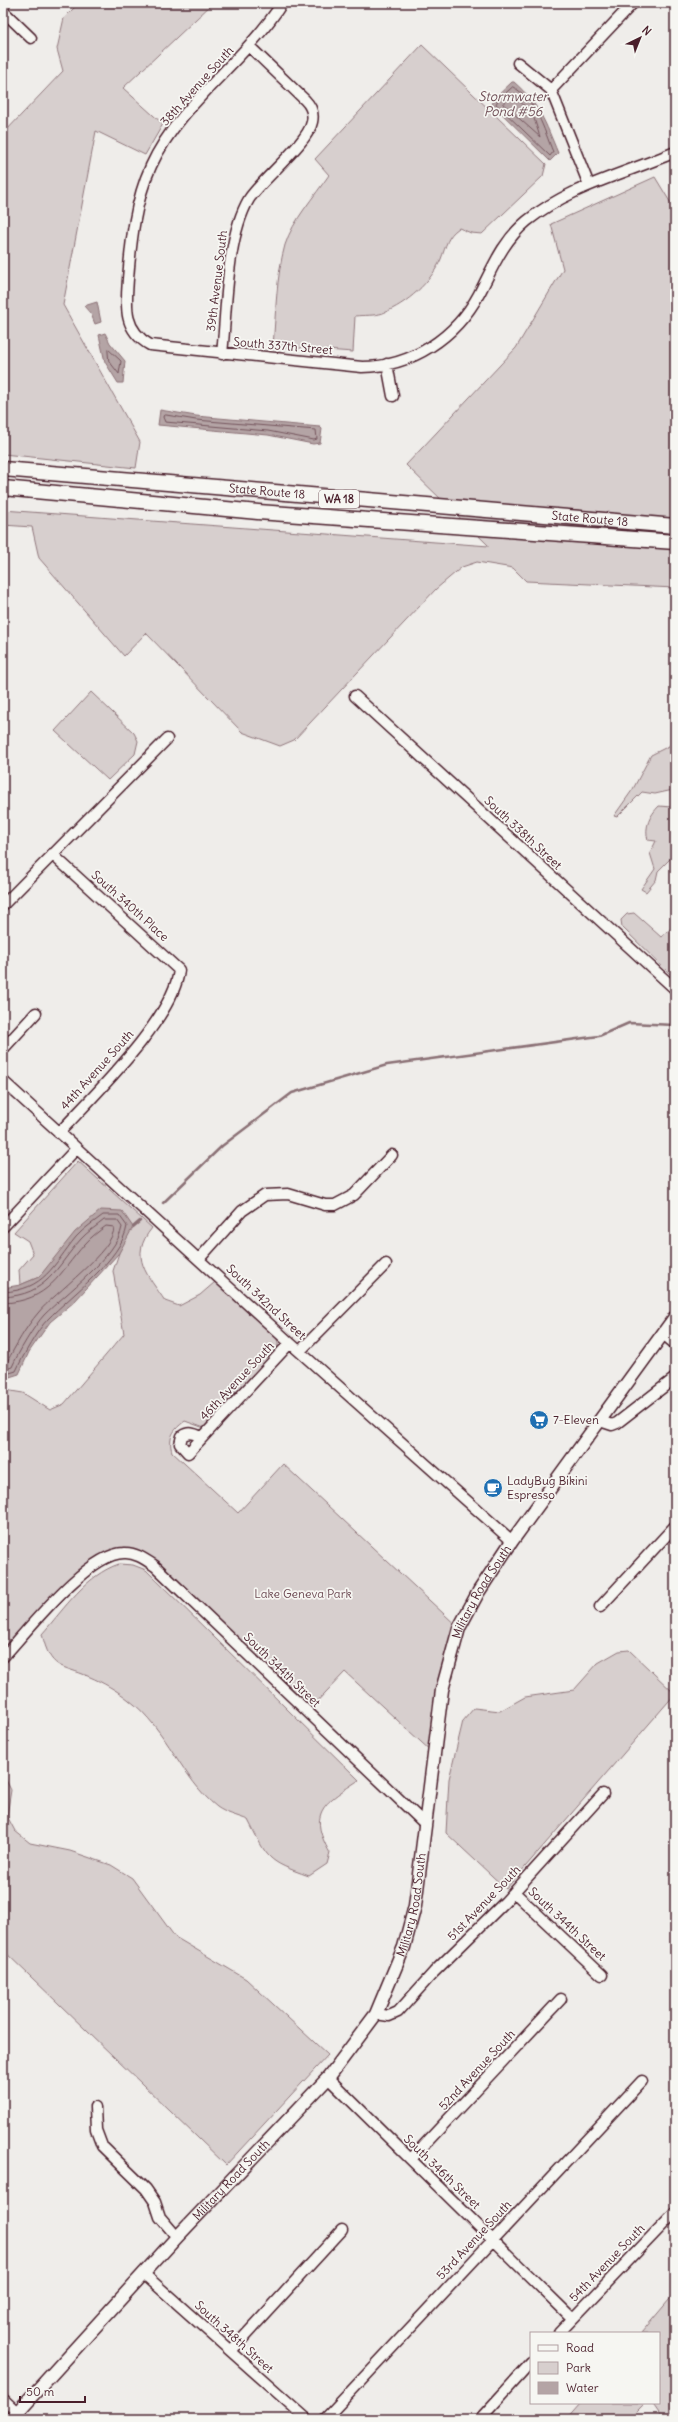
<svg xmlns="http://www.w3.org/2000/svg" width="678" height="2422" viewBox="0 0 678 2422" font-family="Delius,sans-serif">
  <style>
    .green { fill: #d7cfce; stroke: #90777c }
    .water { fill: #b4a4a5; stroke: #8a6f74 }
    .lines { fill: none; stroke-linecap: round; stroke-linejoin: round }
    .shore { stroke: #74545c; stroke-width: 1 }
    .stream { stroke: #8a6f74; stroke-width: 2.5 }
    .minor-casing { stroke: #4a1f2b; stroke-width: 13 }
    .major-casing { stroke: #4a1f2b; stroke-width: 15 }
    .highway-casing { stroke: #4a1f2b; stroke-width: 17 }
    .minor { stroke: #f6f6f2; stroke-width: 10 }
    .major { stroke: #f6f6f2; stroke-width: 12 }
    .highway { stroke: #f6f6f2; stroke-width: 14 }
    .labels { text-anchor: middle; stroke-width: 3.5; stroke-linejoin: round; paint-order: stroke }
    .shield { fill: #f6f6f2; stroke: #7e6067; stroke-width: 1 }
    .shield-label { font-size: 11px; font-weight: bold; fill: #4a1f2b }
    .street-label { font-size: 12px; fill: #4a1f2b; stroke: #f6f6f2 }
    .poi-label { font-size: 12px; fill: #4a1f2b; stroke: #f6f6f2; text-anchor: start }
    .park-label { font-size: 12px; fill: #6d4b54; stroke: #f6f6f2 }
    .water-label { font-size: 13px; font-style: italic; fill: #6f4e56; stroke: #f6f6f2 }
  </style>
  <rect width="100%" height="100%" fill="#efedea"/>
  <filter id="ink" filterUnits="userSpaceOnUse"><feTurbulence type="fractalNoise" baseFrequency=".025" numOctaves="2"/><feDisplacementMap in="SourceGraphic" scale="8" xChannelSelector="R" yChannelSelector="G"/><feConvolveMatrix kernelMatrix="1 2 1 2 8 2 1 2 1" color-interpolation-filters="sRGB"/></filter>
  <g filter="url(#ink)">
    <path class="green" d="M79,3H213L123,88L163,124L145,155L96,131L63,305L140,442L136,468L3,454V134L63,71L57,49L64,18Z
      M422,45L546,164L543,176L482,234L471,233L459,228C447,236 446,246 441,259C431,282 407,304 383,313C375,316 364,315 355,316L353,352L273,346C276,313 276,277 285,245C293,220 314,197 329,175L315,159Z
      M655,177L675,210V588L526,581L513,568L477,562L462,567L436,589L294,740L280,746L242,732L146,633L124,656L39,558L32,527L3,525V510L489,546L406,465L516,348L563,269L551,224Z
      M91,692L134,733L138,741L135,754L108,780L55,731Z
      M675,738V854L658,871L656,880L646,892L641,889L655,869L650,853L656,841L648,840C644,827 650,815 659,806L672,807L673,790L655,794L642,792L617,817L614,816L633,789L651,755L669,746Z
      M634,913L661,937L675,925V979L622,927L621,920L627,914Z
      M78,1161L152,1228C128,1257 148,1275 165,1301L179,1306L200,1295L215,1282L221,1287L222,1285L275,1334L278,1342V1352L207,1429L185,1421C173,1430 168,1437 172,1452L238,1513L283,1464L459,1628L433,1753L345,1672L307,1712L137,1556L102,1559L3,1657V1392L5,1390L23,1393L50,1410L64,1404L124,1334L113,1271L119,1253L46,1269L39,1277L20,1285L19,1270L33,1254L28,1241L14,1232Z
      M119,1564L133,1565L146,1570L359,1780C326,1802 306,1811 330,1853L327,1864L309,1876C266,1861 268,1859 248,1820C238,1816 225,1813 217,1807C182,1779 167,1729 129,1700C118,1691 102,1682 90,1677C60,1664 51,1671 42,1634C64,1609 86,1575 119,1564Z
      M629,1650L675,1694L506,1889L446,1833L449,1779L463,1721L474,1708L500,1711L525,1697L574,1690L598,1663L619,1651Z
      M3,1774L11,1790L7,1816L15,1831L30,1843L70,1851L111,1865L132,1878L175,1937L246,1979L328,2055L226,2165L3,1950Z
      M675,2293V2419H663L652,2403H659V2333H641Z
      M581,2403H645L629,2419H567Z"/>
    <path class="water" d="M512,82H514C540,105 545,122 558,153L550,161L492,104L495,98Z
      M97,302L101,322L95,324L91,314L84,306Z
      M105,333L110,343L125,361L123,383H118L105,362L99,335Z
      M160,410L196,416L320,427L322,429L320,443L313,444L268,435L158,425Z
      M101,1210L122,1211L133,1227L119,1253L74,1302L50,1322L29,1352L19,1374L3,1379V1288L20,1285L39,1277L75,1232Z"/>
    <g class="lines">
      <path class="shore" d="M513,87C536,99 544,130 553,152L550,156L496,104L498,100Z
        M513,94L533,115L540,137L503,104Z
        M108,349L121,361L119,374L109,361Z
        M166,415L196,420L316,430L317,439L314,440L268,431L165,422L163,417Z
        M3,1292C45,1290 53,1265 76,1237C84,1228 94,1222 103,1215H119L127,1226C122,1259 70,1296 48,1319C37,1330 23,1356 16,1371L3,1375
        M3,1297C48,1295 55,1268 81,1239C87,1232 97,1226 104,1220H117L122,1227C117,1256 65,1294 44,1315C34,1326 18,1353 12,1367L3,1370
        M3,1303C50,1301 58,1274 85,1244C91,1237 99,1231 106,1226L114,1227C115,1250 53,1294 38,1313C26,1327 16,1345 7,1362L3,1364"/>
      <path class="stream" d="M163,1203L222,1146L292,1093L387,1065L599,1036L629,1023L675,1025
        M133,1227L140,1221"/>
      <g class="minor-casing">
        <path id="minor" d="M282,3C245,62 180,102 151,166C135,201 131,241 128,279C126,306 123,330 150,345L362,367C412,367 456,337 479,294C493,267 503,241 527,221C570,186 625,174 675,152
          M3,11L31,38
          M518,63L551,90L589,185
          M551,90L633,3
          M222,354C227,308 226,238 249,199C263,178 308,143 312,122C314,113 311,106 305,100L250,47
          M387,364L393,396
          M355,696L675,989
          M52,854L179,970C174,1018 93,1096 59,1133
          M3,905L167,739
          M3,1049L36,1013
          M3,1081L290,1343L512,1541
          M3,1227L76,1149
          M199,1259L242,1211L265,1195L288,1194L325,1205H335L354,1195L392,1155
          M663,1334L675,1344
          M300,1351L386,1264
          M600,1421L612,1425L617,1423L675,1378
          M202,1437C195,1434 189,1431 182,1436L180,1444L188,1453L290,1343
          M600,1607L675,1526
          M3,1657C28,1630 88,1553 124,1553C135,1552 146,1560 155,1566L424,1823
          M514,1892L602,1975
          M376,2014L389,2016L398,2012L434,1972L505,1902L603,1794
          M328,2078L572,2318
          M95,2107L96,2130L102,2146L146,2189L155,2202L160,2217L177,2237
          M411,2159L561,1999
          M144,2274L307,2419
          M559,2333L675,2212
          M231,2351L342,2230
          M3,2399L17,2412
          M325,2419L642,2081
          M480,2419L531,2363"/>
      </g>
      <g class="major-casing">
        <g id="major">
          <path id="s1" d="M11,2419L177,2237L328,2078L376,2014L404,1947L415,1906L442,1690L459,1628L479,1591L512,1541L675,1317"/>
        </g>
      </g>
      <g class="highway-casing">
        <g id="highway">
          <path id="s2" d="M3,469L675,526"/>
          <path d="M3,488L258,512L675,542"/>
        </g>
      </g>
      <use href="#minor" class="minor"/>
      <use href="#major" class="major"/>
      <use href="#highway" class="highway"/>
    </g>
  </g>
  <defs>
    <g id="supermarket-disc" transform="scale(1)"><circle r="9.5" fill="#1f6fb2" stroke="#f6f6f2"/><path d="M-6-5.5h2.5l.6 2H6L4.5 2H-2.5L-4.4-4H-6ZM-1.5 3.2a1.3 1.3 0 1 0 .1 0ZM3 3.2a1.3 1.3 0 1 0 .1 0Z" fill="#fff"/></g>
    <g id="cafe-disc" transform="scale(1)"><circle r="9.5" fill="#1f6fb2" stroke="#f6f6f2"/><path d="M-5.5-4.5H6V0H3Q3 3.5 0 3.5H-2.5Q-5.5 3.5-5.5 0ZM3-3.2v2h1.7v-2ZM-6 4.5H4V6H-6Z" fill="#fff"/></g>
  </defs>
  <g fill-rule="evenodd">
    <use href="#supermarket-disc" x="539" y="1420"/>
    <use href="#cafe-disc" x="493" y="1488"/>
  </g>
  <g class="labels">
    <rect class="shield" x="319" y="490" width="40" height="18" rx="3"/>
    <g class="shield-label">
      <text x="339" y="503">WA 18</text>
    </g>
    <g class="street-label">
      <text transform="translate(197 86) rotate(-48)" y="4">38th Avenue South</text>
      <text transform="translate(217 281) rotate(-83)" y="4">39th Avenue South</text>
      <text transform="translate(283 346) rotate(5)" y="4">South 337th Street</text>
      <text dy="4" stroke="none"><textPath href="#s2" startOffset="265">State Route 18</textPath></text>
      <text dy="4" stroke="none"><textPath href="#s2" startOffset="589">State Route 18</textPath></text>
      <text transform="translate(523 833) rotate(43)" y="4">South 338th Street</text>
      <text transform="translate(130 906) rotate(42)" y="4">South 340th Place</text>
      <text transform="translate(97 1070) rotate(-48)" y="4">44th Avenue South</text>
      <text transform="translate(266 1302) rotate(43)" y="4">South 342nd Street</text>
      <text transform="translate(237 1381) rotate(-47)" y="4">46th Avenue South</text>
      <text dy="4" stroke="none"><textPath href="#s1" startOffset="985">Military Road South</textPath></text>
      <text transform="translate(282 1670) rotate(44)" y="4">South 344th Street</text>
      <text transform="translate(484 1903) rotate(-46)" y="4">51st Avenue South</text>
      <text dy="4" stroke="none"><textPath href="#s1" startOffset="661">Military Road South</textPath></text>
      <text transform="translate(567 1924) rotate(43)" y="4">South 344th Street</text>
      <text transform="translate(477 2070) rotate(-47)" y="4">52nd Avenue South</text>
      <text transform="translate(442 2172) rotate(44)" y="4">South 346th Street</text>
      <text dy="4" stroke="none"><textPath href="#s1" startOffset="325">Military Road South</textPath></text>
      <text transform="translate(474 2240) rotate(-47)" y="4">53rd Avenue South</text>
      <text transform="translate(607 2263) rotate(-46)" y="4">54th Avenue South</text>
      <text transform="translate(234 2337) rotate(42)" y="4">South 348th Street</text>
    </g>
    <g class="poi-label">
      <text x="553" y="1424">7-Eleven</text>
      <text x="507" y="1485">LadyBug Bikini<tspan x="507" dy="14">Espresso</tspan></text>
    </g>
    <g class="park-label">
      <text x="303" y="1598">Lake Geneva Park</text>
    </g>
    <g class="water-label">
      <text x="513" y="101">Stormwater<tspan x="513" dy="15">Pond #56</tspan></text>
    </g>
  </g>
  <rect width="678" height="2422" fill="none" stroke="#f6f6f2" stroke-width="16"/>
  <rect x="8" y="8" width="662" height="2406" fill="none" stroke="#4a1f2b" stroke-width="1.5" filter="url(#ink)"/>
  <rect x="530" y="2332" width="130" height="72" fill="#f6f6f2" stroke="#b1a0a2"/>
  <rect x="538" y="2345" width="20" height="6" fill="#f6f6f2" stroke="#b1a0a2"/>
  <text x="566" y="2352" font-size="12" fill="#4a1f2b">Road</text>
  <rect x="538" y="2362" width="20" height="12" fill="#d7cfce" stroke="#b1a0a2"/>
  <text x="566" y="2372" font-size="12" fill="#4a1f2b">Park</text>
  <rect x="538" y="2382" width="20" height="12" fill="#b4a4a5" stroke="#b1a0a2"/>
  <text x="566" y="2392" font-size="12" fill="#4a1f2b">Water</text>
  <g transform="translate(640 38) rotate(43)" stroke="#f6f6f2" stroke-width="3" paint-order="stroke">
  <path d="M0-3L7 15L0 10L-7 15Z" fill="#4a1f2b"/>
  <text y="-6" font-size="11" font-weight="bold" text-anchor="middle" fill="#4a1f2b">N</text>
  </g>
  <path d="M20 2396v6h65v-6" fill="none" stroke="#4a1f2b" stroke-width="2"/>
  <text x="26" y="2396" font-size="12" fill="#4a1f2b" stroke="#f6f6f2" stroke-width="3" paint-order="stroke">50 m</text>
</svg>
